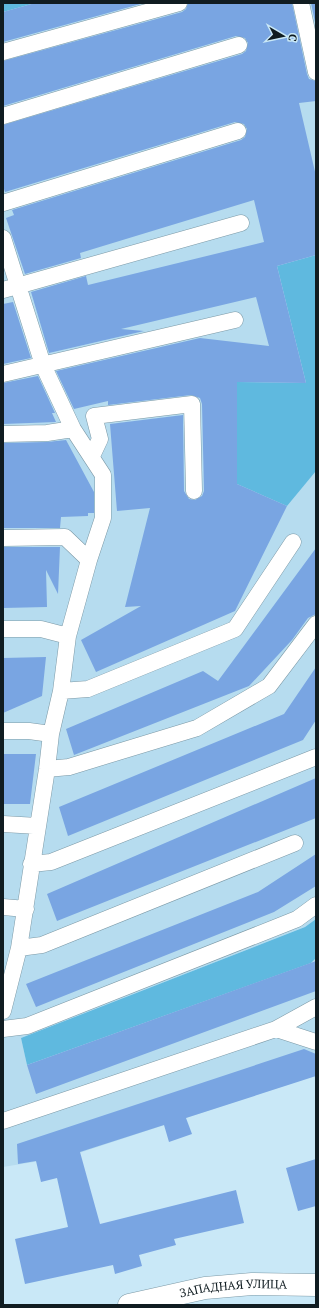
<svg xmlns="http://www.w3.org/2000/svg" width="319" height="1308" viewBox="0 0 319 1308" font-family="'PT Serif',serif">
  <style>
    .built { fill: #b6dcef }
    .forest { fill: #5fb9df }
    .building { fill: #79a5e2 }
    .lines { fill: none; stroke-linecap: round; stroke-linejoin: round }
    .service-casing { stroke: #7c99a6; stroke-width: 17 }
    .minor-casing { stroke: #7c99a6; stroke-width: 23 }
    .service { stroke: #fff; stroke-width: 16 }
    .minor { stroke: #fff; stroke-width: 22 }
    .labels { text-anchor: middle; stroke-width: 4; stroke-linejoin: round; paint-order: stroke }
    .street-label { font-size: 12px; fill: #101c21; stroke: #c9e8f7 }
  </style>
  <rect width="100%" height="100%" fill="#c9e8f7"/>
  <path class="built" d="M35,3H316V255L277,266L306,383L287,505L316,471V919L305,927L21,1038L27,1065L311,963L316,958V1080L314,1076L70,1156L3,1167V12Z"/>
  <path class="forest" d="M3,3H35L3,12Z
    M316,255V471L287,506L237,484V382L306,383L277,266Z
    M316,919V958L311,963L27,1065L21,1038L305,927Z"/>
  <path class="building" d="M35,3H144L3,42V12Z
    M188,3H292L307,74L309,79L316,81V101L299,103L316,176V255L277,266L306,383L237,382V484L287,506L235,611L96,672L81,640L141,606L125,607L150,508L117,511L110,424L183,415L184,491L189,499L195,500L202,496L204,491L202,404L200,398L191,395L108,405V401L74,409L56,371L200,338L269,346L256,297L121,329L144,331L49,353L31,292L86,276L88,285L264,242L254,200L80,253L81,258L25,274L6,218L14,215L12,210L241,140L245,137L247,129L244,124L235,122L5,192L3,186V125L242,54L246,51L248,43L245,38L236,36L3,106V61L182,12L186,9Z
    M311,3H316V27Z
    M13,302L31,358L3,364V304Z
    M38,376L55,413H52L56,422L3,424V383Z
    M66,440L94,492V513H88V516L61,517L60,528H3V443L47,442Z
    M3,547H60L58,594L46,570L47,607L3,608Z
    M316,548V614L308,618L292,640L249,686L74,755L66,729L203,671L218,681Z
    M46,657L42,696L3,713V658Z
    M316,667V720L303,740L68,836L59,807L284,714Z
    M3,754H36L30,804H3Z
    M316,778V818L57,921L47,894Z
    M316,854V886L274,912L36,1007L26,984L258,892Z
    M316,961V991L36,1094L27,1065Z
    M304,1049L316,1054V1076L186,1118L192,1134L169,1142L164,1125L80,1152L100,1224L236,1190L244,1223L174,1239L176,1245L139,1255L142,1266L115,1274L113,1265L25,1284L15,1239L68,1227L57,1178L41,1182L36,1161L18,1164L17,1144Z
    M316,1159V1206L298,1211L286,1168Z"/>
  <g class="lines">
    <g class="service-casing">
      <path id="service" d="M301,3L316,72
        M3,52L179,3
        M3,116L239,45
        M3,203L238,131
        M3,238L43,365L73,429L103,475V518L89,560L68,636L61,691L51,734L47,769L19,948L3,1011
        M3,290L241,223
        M3,374L235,320
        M3,434L47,433L73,429
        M92,456L100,439L94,416L192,404L194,491
        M3,538L65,537L89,560
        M3,629H41L68,636
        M61,691L88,689L235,629L293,542
        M3,731H29L51,734
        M47,769L69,767L197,728L269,686L316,624
        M3,824L38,826
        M31,864L51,862L316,757
        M3,907L26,909
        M19,948L42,945L295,843
        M3,1029L27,1026L297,919L316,905
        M276,1029L316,1042
        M3,1121L276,1029L316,1007"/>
    </g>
    <g class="minor-casing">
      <g id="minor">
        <path id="s1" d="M129,1305L205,1288L252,1284L316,1285"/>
      </g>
    </g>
    <use href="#service" class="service"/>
    <use href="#minor" class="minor"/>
  </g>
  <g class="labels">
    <g class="street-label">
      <text dy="4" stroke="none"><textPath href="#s1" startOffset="106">ЗАПАДНАЯ УЛИЦА</textPath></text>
    </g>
  </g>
  <rect width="319" height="1308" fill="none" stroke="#101c21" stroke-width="8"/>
  <g transform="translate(283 36) rotate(99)" stroke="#c9e8f7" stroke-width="3" paint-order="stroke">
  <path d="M0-3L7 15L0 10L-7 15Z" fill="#101c21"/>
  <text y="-6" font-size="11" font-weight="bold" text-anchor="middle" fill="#101c21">С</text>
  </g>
</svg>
